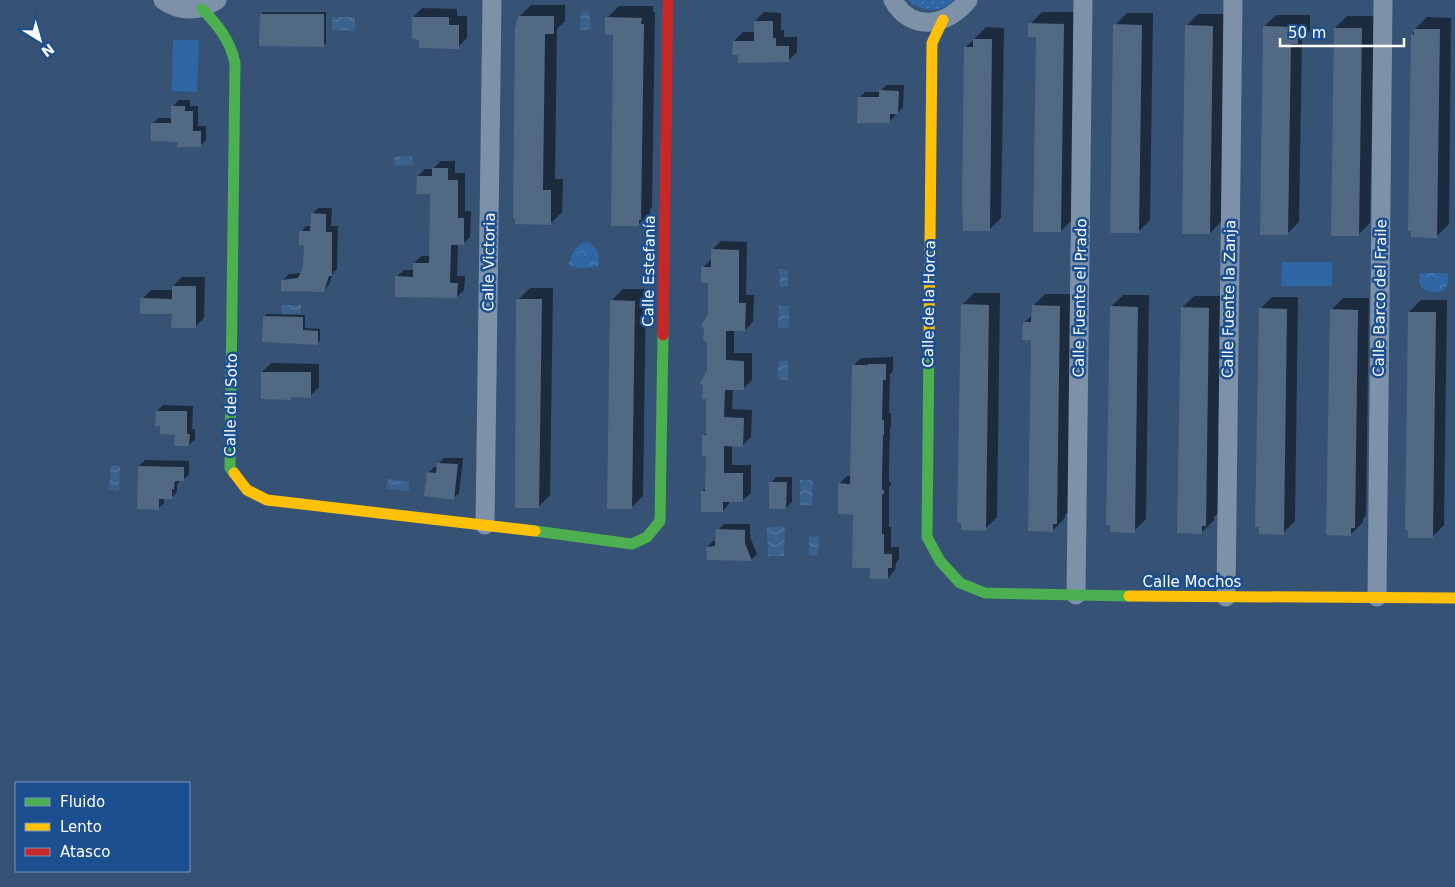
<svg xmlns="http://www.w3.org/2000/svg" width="1455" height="887" viewBox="0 0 1455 887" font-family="'DejaVu Sans',sans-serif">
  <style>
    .grass { fill: #2f66a5 }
    .forest { fill: url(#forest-crowns) }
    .garden { fill: url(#garden-dots) }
    .water { fill: url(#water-waves) }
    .shadow { fill: #0007 }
    .building { fill: #526984 }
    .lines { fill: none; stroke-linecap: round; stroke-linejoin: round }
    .street { stroke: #7d92a8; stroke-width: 19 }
    .fast { stroke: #4caf50; stroke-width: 11 }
    .slow { stroke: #ffc107; stroke-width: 11 }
    .jam { stroke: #c62828; stroke-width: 11 }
    .labels { text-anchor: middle; stroke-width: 5; stroke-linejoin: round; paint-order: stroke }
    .street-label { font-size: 15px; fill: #fff; stroke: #1b4f8f }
  </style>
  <defs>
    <pattern id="forest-crowns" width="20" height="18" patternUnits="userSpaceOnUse" patternTransform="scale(1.25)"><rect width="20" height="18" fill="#2f66a5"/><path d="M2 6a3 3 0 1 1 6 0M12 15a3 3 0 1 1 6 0" fill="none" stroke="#4e7db2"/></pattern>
    <pattern id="garden-dots" width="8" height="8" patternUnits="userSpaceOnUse" patternTransform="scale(1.25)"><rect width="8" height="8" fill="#2f66a5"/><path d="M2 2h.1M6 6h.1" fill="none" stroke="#4e7db2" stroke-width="1.8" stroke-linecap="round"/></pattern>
    <pattern id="water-waves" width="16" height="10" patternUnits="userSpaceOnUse" patternTransform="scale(1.25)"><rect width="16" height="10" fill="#3b618d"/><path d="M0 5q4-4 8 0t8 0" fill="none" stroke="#58799e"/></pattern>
  </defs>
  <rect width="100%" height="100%" fill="#365274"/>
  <path class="grass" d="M173,40H199L197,92L172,91Z
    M1282,262H1332V286H1281Z"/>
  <path class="forest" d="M584,242H589L598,251L599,265C589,269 578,270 568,264C572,254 575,247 584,242Z
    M1420,273H1447C1453,290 1436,297 1423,289L1419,282Z"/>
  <path class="garden" d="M908,0H954C940,14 922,12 908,0Z"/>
  <path class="water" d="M581,10L589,11L591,29L580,30Z
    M332,17H355V31L332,30Z
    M412,156L413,165L395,166L394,157Z
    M779,269H788V287H780Z
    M282,305H301V314H282Z
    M779,306H789V328H778Z
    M779,360L788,361V380L777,379Z
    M111,465L120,466L119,491L109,490Z
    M388,479L409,482V491L386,489Z
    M800,480H813L812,505H800Z
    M785,526L784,556H768L767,527Z
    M809,536L819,537L818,556L809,555Z"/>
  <path class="shadow" d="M531,5H565V21L557,29L555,179H563L562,212L550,224L516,223L519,17Z
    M619,6H653V12H655L652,207L650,209V213L638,225L615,33L607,18Z
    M422,8L457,9V16H467V38L458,47L420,38L413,17Z
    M264,12H326V43L323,46L261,14Z
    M764,12L781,13V30H784V37H797V52L788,61L739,54L734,41L743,32H755V21Z
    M1042,12H1076L1073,219L1061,231L1037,36L1030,24Z
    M1127,13H1153L1150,220L1138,232L1115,25Z
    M1198,14H1225L1222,221L1210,233L1186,26Z
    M1276,15H1310V31L1302,39L1299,222L1287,234L1264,27Z
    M1347,16H1374L1370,223L1358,235L1335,28Z
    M1427,17L1451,18L1449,224L1437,236L1412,35L1415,29Z
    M986,27L1004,28L1001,218L989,230L965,48Z
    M886,85H904L903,107L898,113H895V116L889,122L859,98L865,92H880Z
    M179,100H190V106H198V126H206V140L200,146L179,140L152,124L158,118H172L173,106Z
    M441,161H455V173H465V211H471L470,237L463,244H458L457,276H465L464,290L457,297L396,277L404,270H414V263L421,256H430L431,193L418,176L425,169H433Z
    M318,208H332L331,226H338L337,269L333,273L329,285L323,291L283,280L289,274L302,273L305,267V244L301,232L306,226H312V214Z
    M721,241L747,242L746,295H754L753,322L745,330H734V353H752V380L744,388H733L732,409L752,410L751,437L743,445H732V465H751V493L742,501H731L723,511L702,492L706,488L707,455L703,436L707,432L709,282L703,268L711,259L712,250Z
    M182,277H205L204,318L195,327L173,313L142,299L151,290H173V286Z
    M530,288H553L550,495L538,507L518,300Z
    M623,289H646L643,496L631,508L611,301Z
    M974,293H1000L997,517L985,529L962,305Z
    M1045,294H1071L1069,511L1065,515V518L1053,530L1032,339L1024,323L1033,314V306Z
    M1123,295H1149L1146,519L1134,531L1111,524V307Z
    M1194,296H1220L1218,513L1214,517V520L1202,532L1182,308Z
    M1272,297H1298L1295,521L1283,533L1260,526V309Z
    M1343,298H1369L1366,515L1363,519V522L1351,534L1331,310Z
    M1421,300H1447L1444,525L1432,537L1409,312Z
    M266,314L305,315V328L320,329V341L317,343L264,317Z
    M893,357V371L890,374L889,413H891V426L890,428L889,468V481L892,484L889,487V527H891V547H899V559L896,563L895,570L888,578L872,567L854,513L839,484L847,476H851L853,366L861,358Z
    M271,363L319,364V387L310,396H292L290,399L262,372Z
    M163,405L193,406L192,429H195V439L189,445L176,434L161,424L157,411Z
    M444,458H463L459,493L453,498L428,473L434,467H438V464Z
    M145,460L189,461V474L183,480H180L177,485V492L171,498H164V503L159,508L139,466Z
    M776,477H792V502L786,508L771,483Z
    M724,524H750V537L757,554L751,560L707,547L713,541H717L718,530Z"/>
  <path class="building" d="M260,14H324V47L259,46Z
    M518,16H554V34H545L543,190H551V225L515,224V218H513L515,29Z
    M412,17H449V25H459V49L419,48V40L412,39Z
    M605,17L642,18L641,24H644L641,220H639V226H611L613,35H605Z
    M754,21H773V38H776V46H789V62L738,63V55H732L733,41H754Z
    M1028,23L1064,24L1061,232H1033L1036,37H1028Z
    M1113,24L1142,25L1139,233H1110Z
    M1185,25L1213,26L1210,234H1182Z
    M1263,26L1298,27V44H1291L1288,235H1260Z
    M1334,28H1362L1359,236H1331Z
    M1414,29H1440L1437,238L1411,237V231H1408L1411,34L1414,35Z
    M973,39H992L990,231H963L962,202L964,47H973Z
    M879,90L899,91L898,114H890V123H857L858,97H879Z
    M171,106H185V111H193V131H201V147H177L178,142L151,141V123H171Z
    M432,168H448V180H458V218H464V245H451L450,283H458L457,298L395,297V276L413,277V263H429L430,194H416L417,176H432Z
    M311,213L326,214V232H332V276H329L324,292L281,291V280L298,278L303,267L304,245H299V231H310Z
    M711,249L739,250V303H746L745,331H726V360L744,361V390H725L724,417L744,418L743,447L724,446V473H743V502H723V512H701V491H705L706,456H702V435H706V399H702L703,386L700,383L707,370V341H703L704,328L701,325L708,314V283H701V267H711Z
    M172,286H196V328H171L172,314H140V298L172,299Z
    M516,299H542L539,508H515Z
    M610,300L635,301L632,509H607Z
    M961,304L989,305L986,531L961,530V523H957Z
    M1032,305L1060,306L1057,524H1053V532L1028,531L1031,340H1022L1023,322H1031Z
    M1110,306L1138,307L1135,533L1110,532V525H1106Z
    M1181,307L1209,308L1206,526H1202V534L1177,533Z
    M1259,308L1287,309L1284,535L1259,534V527H1255Z
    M1330,309L1358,310L1355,528H1351V536L1326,535Z
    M1408,312H1436L1433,538H1408V530H1405Z
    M263,316L303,317V330L318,331V345L262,342Z
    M868,364H886V380H883L882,420H884V435H883L882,476V489L885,492L882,495V534H884V554H892V568H888V579H870V568H852L853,515L838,514V483L850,484L852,365H868Z
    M261,372H311V398L291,397V400L261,399Z
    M156,411H187V434H190L189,446H174L175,435L160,434V426H155Z
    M437,463L458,464L454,500L424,496L427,472L436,473Z
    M138,466L184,467V481H175L174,489H172V499H159V510L137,509Z
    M769,482H787L786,509H769Z
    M716,529L745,530V543L752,561L707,560L706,547L715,546Z"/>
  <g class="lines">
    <path class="street" d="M163,0C181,13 200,11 217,0
      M893,0C911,33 948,26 968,0
      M485,525L492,0
      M1076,595L1083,0
      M1226,597L1233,0
      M1377,597L1383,0"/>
    <path class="fast" d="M202,9C218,25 230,40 235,63L230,468L234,473
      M929,340L927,537L940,561L960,583L985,593L1129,596
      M535,531L632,544L647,537L660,521L663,335"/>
    <path class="slow" d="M929,340L932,43L943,20
      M234,473L247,490L267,500L535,531
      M1129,596L1455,598"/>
    <path class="jam" d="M663,335L668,0"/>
  </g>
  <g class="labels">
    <g class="street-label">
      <text transform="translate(489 262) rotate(-89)" y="5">Calle Victoria</text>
      <text transform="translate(649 271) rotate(-89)" y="5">Calle Estefanía</text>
      <text transform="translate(1080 298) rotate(-89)" y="5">Calle Fuente el Prado</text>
      <text transform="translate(1380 298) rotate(-89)" y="5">Calle Barco del Fraile</text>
      <text transform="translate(1229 299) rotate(-89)" y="5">Calle Fuente la Zanja</text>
      <text transform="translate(929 304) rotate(-89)" y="5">Calle de la Horca</text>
      <text transform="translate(231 405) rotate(-89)" y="5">Calle del Soto</text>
      <text x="1192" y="587">Calle Mochos</text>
    </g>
  </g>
  <rect x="15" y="782" width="175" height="90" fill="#1b4f8f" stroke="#7695bc"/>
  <rect x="25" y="798" width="25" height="8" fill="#4caf50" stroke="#7695bc"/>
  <text x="60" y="807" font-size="15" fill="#ffffff">Fluido</text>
  <rect x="25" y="823" width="25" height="8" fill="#ffc107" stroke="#7695bc"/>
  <text x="60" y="832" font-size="15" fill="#ffffff">Lento</text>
  <rect x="25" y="848" width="25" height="8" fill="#c62828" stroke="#7695bc"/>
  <text x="60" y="857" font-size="15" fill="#ffffff">Atasco</text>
  <g transform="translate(40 40) rotate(143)" stroke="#1b4f8f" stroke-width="4" paint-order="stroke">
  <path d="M0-4L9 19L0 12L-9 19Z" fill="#ffffff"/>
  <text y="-8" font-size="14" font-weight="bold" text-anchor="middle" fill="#ffffff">N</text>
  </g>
  <path d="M1280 38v8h124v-8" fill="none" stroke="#ffffff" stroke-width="2.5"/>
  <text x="1288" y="38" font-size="15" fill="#ffffff" stroke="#1b4f8f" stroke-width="4" paint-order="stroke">50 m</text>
</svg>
